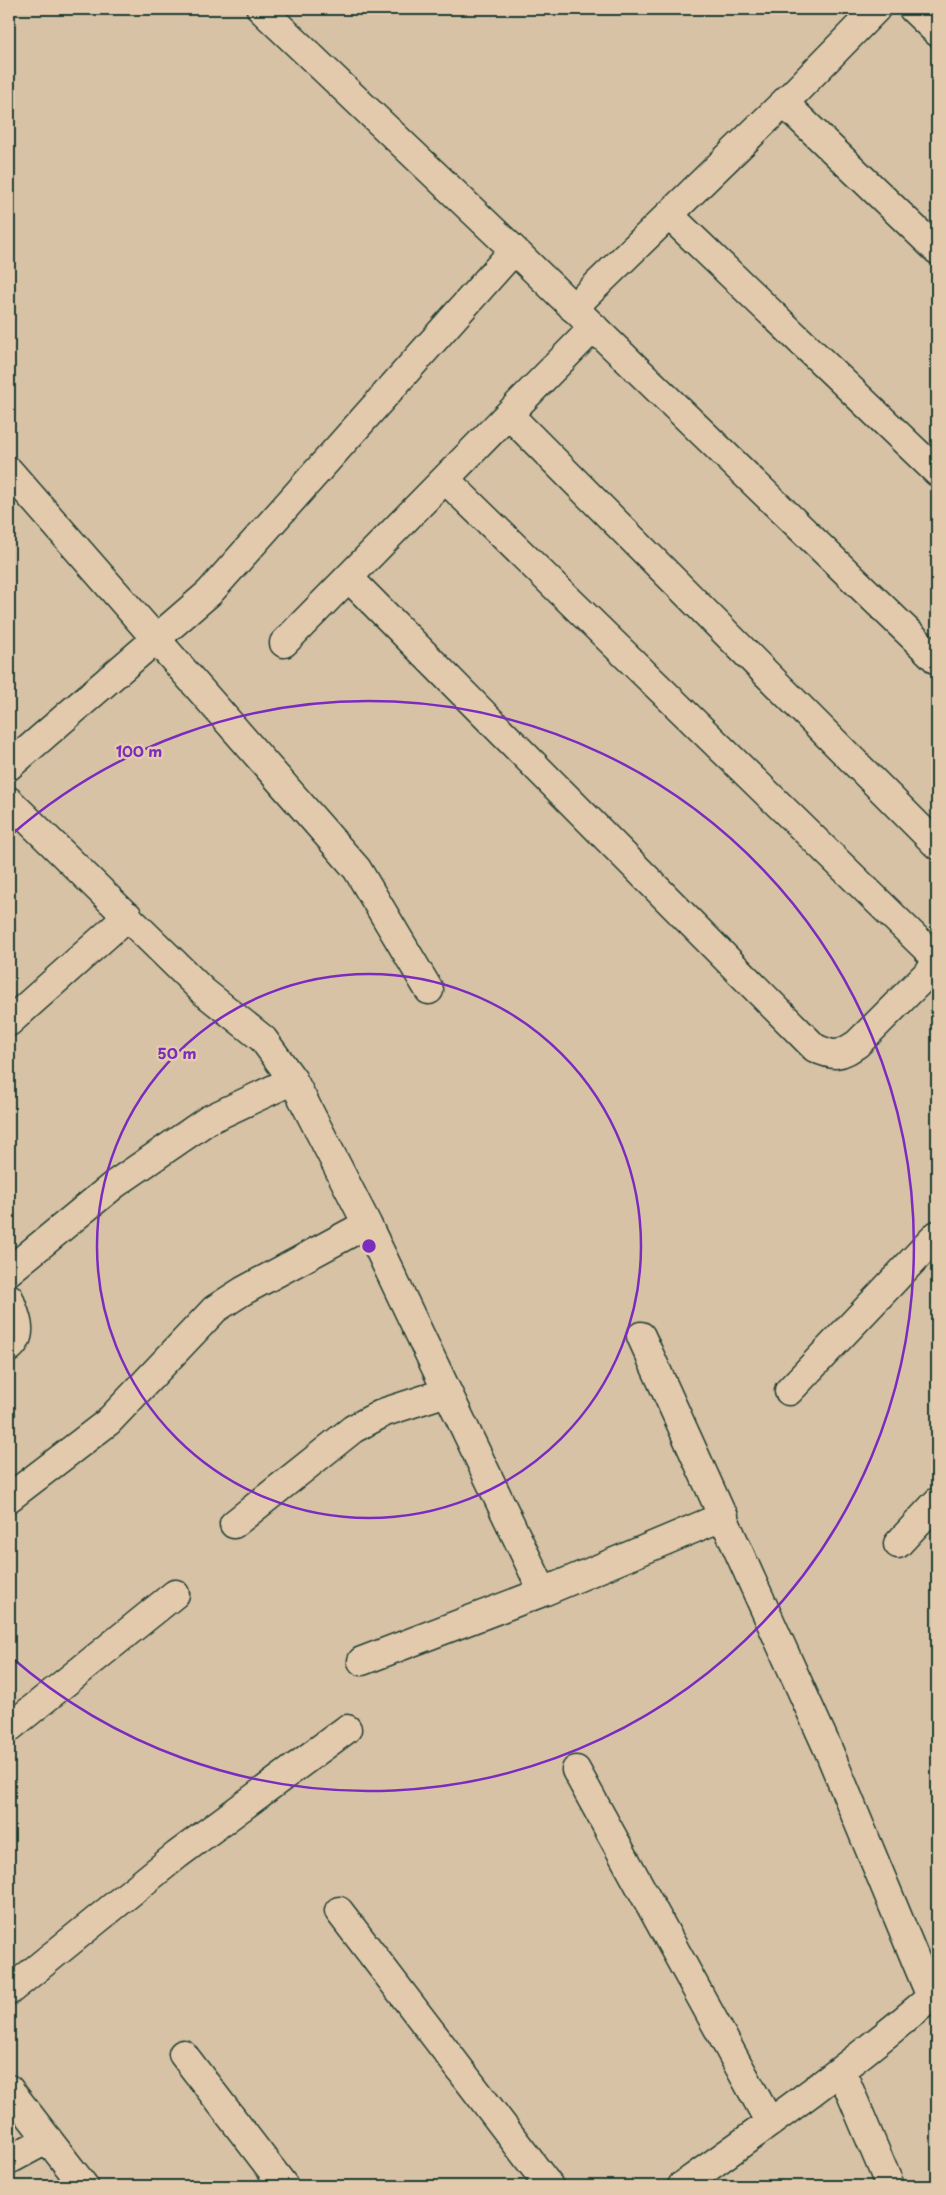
<svg xmlns="http://www.w3.org/2000/svg" width="946" height="2195" viewBox="0 0 946 2195" font-family="'Playpen Sans',sans-serif">
  <style>
    .lines { fill: none; stroke-linecap: round; stroke-linejoin: round }
    .minor-casing { stroke: #1f3d34; stroke-width: 31 }
    .minor { stroke: #e4caac; stroke-width: 28 }
    .ring { fill: none; stroke: #7b2cbf; stroke-width: 2.5 }
    .centre { fill: #7b2cbf; stroke: #e4caac; stroke-width: 2.5 }
    .ring-label { font-size: 15px; text-anchor: middle; font-weight: bold; fill: #7b2cbf; stroke: #e4caac; stroke-width: 5; stroke-linejoin: round; paint-order: stroke }
  </style>
  <rect width="100%" height="100%" fill="#d8c2a5"/>
  <filter id="ink" filterUnits="userSpaceOnUse"><feTurbulence type="fractalNoise" baseFrequency=".02" numOctaves="2"/><feDisplacementMap in="SourceGraphic" scale="10" xChannelSelector="R" yChannelSelector="G"/><feConvolveMatrix kernelMatrix="1 2 1 2 8 2 1 2 1" color-interpolation-filters="sRGB"/></filter>
  <g filter="url(#ink)">
    <g class="lines">
      <g class="minor-casing">
        <path id="minor" d="M261,9L514,250L937,660
          M913,9L937,32
          M784,103L937,250
          M669,215L937,472
          M573,308L797,90L876,9
          M509,415L937,845
          M9,471L357,869L429,990
          M446,480L937,959
          M349,578L815,1048C835,1057 839,1056 857,1044L937,964
          M284,643L594,327
          M9,766L209,593L514,250
          M9,801L204,992L263,1039L293,1080L367,1224L543,1592
          M9,1022L128,916
          M9,1271L115,1184L208,1120L293,1080
          M9,1298C15,1315 26,1334 9,1348
          M641,1336L828,1749L931,1997
          M789,1391L937,1235
          M9,1498L108,1422L215,1309L243,1291L367,1224
          M234,1524L353,1429L385,1412L447,1392
          M898,1544L937,1502
          M362,1661L543,1592L724,1516
          M9,1728L175,1594
          M576,1770L770,2123
          M339,1911L549,2186
          M9,1991L177,1855L347,1729
          M183,2054L284,2186
          M841,2070L890,2186
          M9,2089L84,2186
          M9,2160L48,2139
          M682,2186C769,2124 856,2062 937,1992"/>
      </g>
      <use href="#minor" class="minor"/>
    </g>
  </g>
  <g class="ring">
    <circle cx="369" cy="1246" r="272"/>
    <path d="M11 835A545 545 0 1 1 11 1657"/>
  </g>
  <circle cx="369" cy="1246" r="8" class="centre"/>
  <g class="ring-label">
    <text x="139" y="757">100 m</text>
    <text x="177" y="1059">50 m</text>
  </g>
  <rect width="946" height="2195" fill="none" stroke="#e4caac" stroke-width="30"/>
  <rect x="15" y="15" width="916" height="2165" fill="none" stroke="#1f3d34" stroke-width="2" filter="url(#ink)"/>
</svg>
